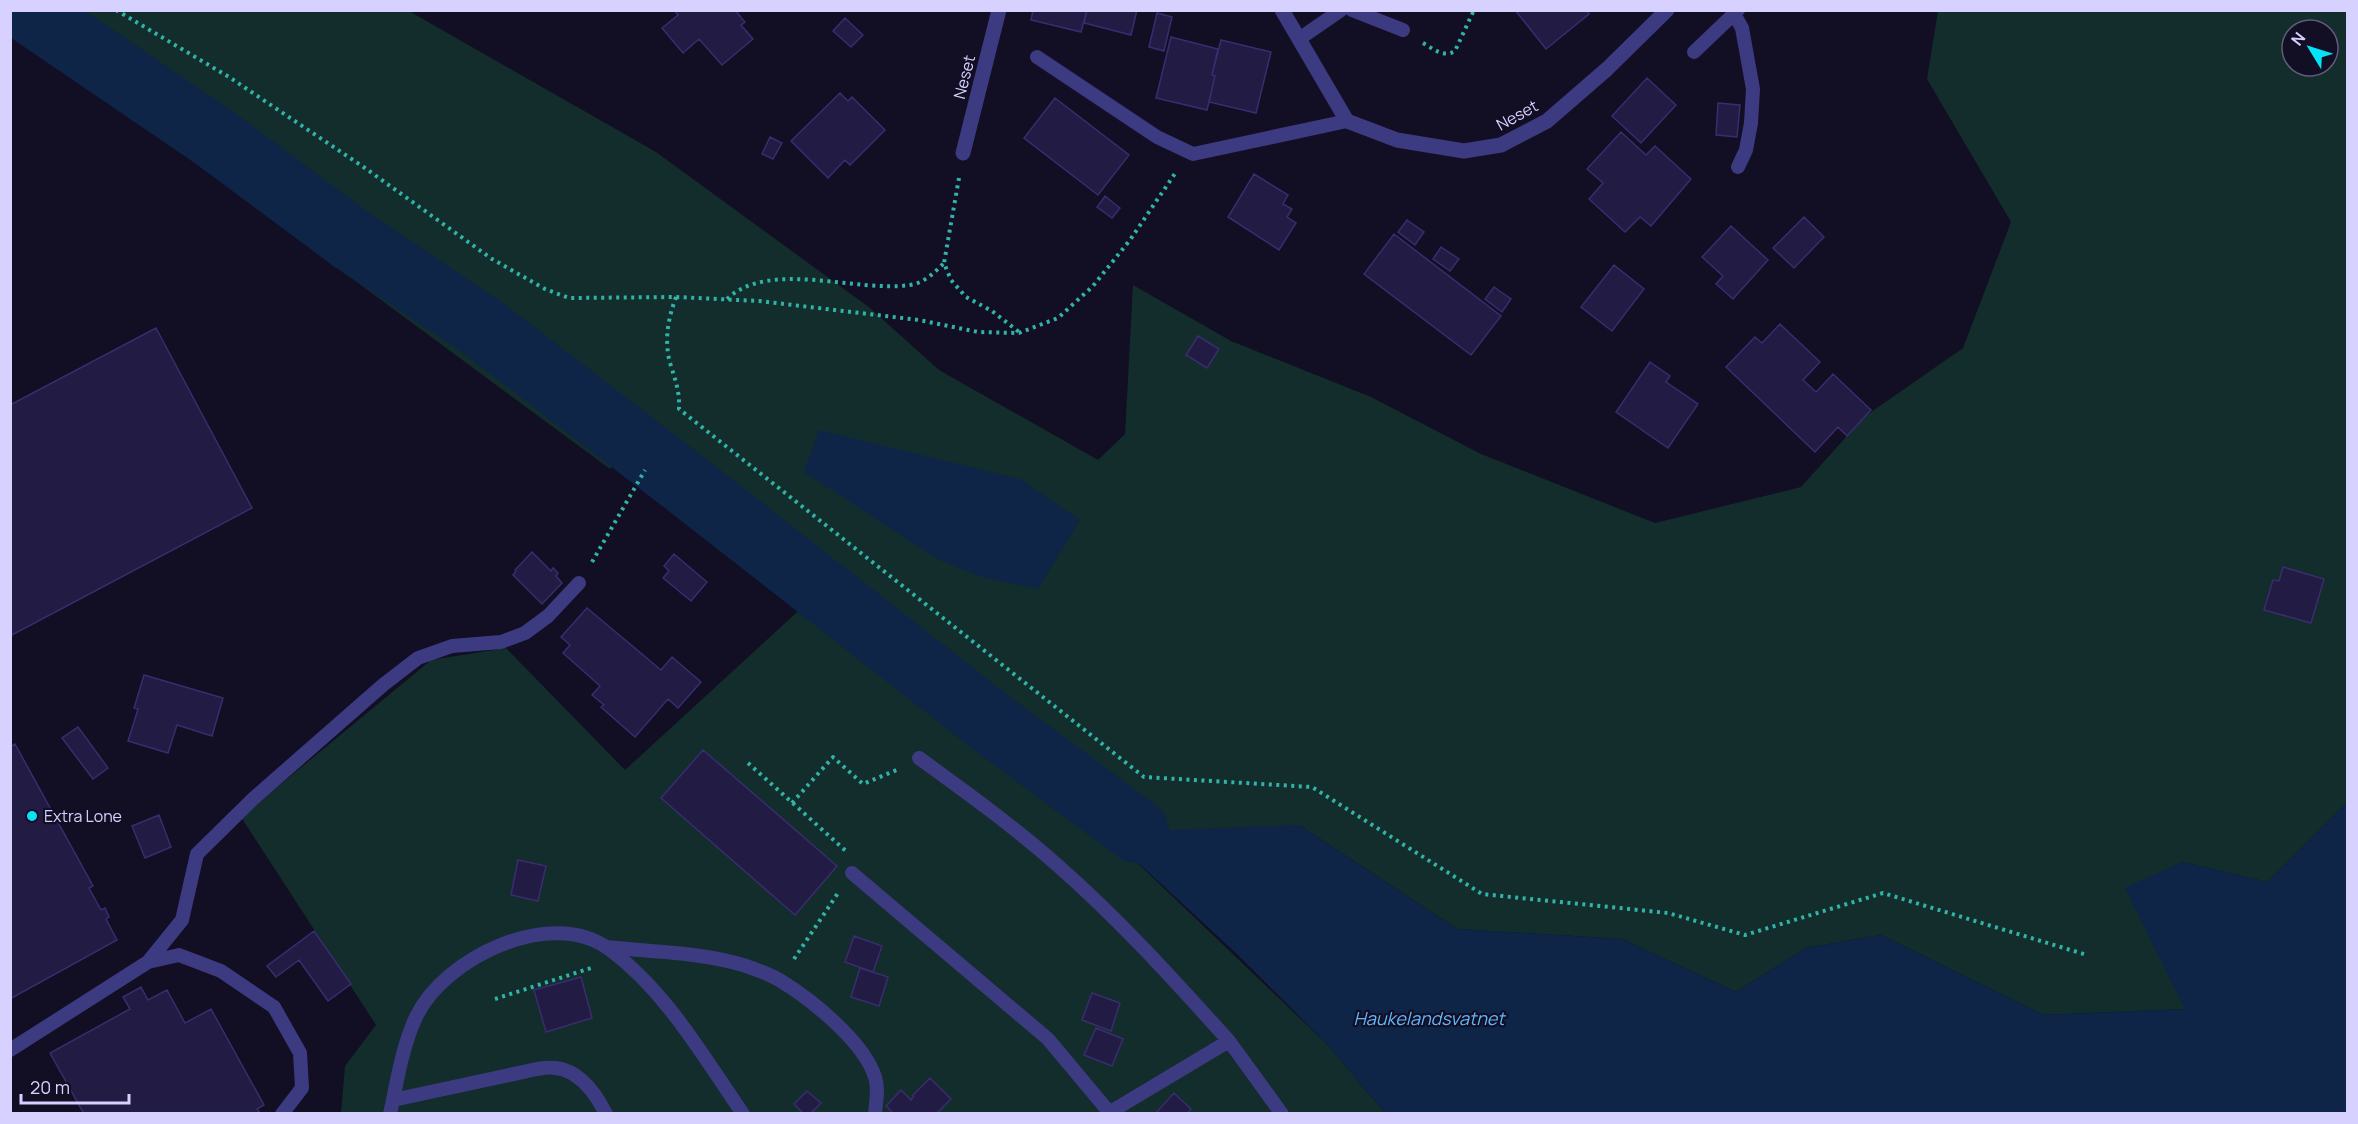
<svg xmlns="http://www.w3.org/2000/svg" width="2358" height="1124" viewBox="0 0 2358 1124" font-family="Manrope,sans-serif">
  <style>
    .green { fill: #122d2b; fill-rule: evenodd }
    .water { fill: #0e2548 }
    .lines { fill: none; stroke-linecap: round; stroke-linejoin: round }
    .river { stroke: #0e2548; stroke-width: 64 }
    .building { fill: #221b44; stroke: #392d6f; stroke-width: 1.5 }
    .path { stroke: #31b3a8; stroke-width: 4; stroke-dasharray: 3 4.5; stroke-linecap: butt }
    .lane { stroke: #3c3a81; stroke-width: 14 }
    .street { stroke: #3c3a81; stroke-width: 15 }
    .poi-dot { fill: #05e3f7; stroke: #120e23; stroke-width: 2 }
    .labels { text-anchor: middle; stroke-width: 4.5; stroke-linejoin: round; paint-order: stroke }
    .street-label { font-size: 16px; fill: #d6d1fe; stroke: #120e23 }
    .poi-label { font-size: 16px; fill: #d6d1fe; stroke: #120e23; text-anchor: start }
    .water-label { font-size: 18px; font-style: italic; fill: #61b7fc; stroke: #120e23 }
  </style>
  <rect width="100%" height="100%" fill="#120e23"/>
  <path class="green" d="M11,10L409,11L656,152L870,308L939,370L1098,460L1125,434L1133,285L1231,341L1371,397L1481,454L1655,523L1801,487L1864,417L1963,348L2011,222L1927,79L1938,11H2347V802L2267,882L2182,862L2185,1009L2043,1015L1881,935L1806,948L1736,992L1622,939L1457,929L1299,825L1121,847L1328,1045L1385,1113H341L345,1066L376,1025L241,817L431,660L506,648L625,770L808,602L1119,844L1094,807L812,551L644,434L610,469L350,277L235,179L72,74L11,28ZM2292,30H2328V66H2292Z"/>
  <path class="water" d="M819,430L1020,479L1080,520L1038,589L985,578L939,560L804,472Z
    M2347,802V1114L1385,1113L1328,1045L1239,956L1121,847L1137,831L1299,825L1457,929L1622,939L1736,992L1806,948L1881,935L2043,1015L2185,1009L2125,888L2182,862L2267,882Z"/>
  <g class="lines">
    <path class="river" d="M27,10L212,136L352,240L483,328L690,487L989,721L1137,831"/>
  </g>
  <path class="building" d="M674,10H735L745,22L741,25L753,39L722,65L699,39L683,53L662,28L678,15Z
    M1033,10H1087L1081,32L1031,20Z
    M1087,10H1137L1131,35L1084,23Z
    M1515,10H1587L1589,14L1546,49Z
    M1157,13L1172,17L1164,51L1149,47Z
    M845,18L863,35L851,47L833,31Z
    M1171,37L1218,49L1212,75L1215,76L1207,110L1156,98Z
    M1221,40L1271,52L1256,113L1209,102L1215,76L1212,75Z
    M1647,78L1676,105L1641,143L1612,116Z
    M840,93L848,101L852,97L885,130L850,165L845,160L828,178L791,141Z
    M1055,98L1129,155L1098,195L1024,138Z
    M1718,103L1740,105L1737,137L1716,135Z
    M1621,132L1646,155L1655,146L1691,179L1651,226L1640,217L1625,232L1589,199L1603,183L1587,169Z
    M770,137L782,143L773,159L762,154Z
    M1254,174L1288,195L1283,204L1292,209L1287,217L1296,223L1279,250L1228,217Z
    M1105,196L1120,208L1112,218L1097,207Z
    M1804,217L1824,237L1794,268L1773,248Z
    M1407,220L1424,232L1415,245L1398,232Z
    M1731,226L1768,260L1733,299L1716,284L1723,276L1702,257Z
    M1394,234L1501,316L1471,355L1364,274Z
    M1441,247L1459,259L1450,271L1433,259Z
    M1614,265L1644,289L1612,331L1581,307Z
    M1494,287L1511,299L1502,312L1485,299Z
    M1780,324L1820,362L1803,380L1816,392L1833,374L1871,410L1847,436L1838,427L1815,452L1726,367L1755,337L1762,343Z
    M156,328L252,508L10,636V405Z
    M1198,336L1219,349L1207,368L1186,355Z
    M1650,362L1670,376L1666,382L1698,404L1668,448L1616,412Z
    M532,552L551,571L553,568L558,573L556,576L562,583L542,604L513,575L516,571L515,570Z
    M674,554L707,582L691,601L663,578L669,571L664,566Z
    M2283,567L2324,579L2311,623L2264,610L2273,580L2279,581Z
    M587,608L661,670L672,657L701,682L678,708L668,699L635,737L601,707L604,705L592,695L600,686L563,653L570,645L561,637Z
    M144,675L223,698L212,736L177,725L168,753L128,741L138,709L134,708Z
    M78,727L108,768L93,779L62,738Z
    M15,744L93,886L89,888L101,910L105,908L109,917L106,919L117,940L10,999V747Z
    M703,750L837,866L795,915L661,798Z
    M159,815L171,847L145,858L132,826Z
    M518,860L546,866L538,901L511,895Z
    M314,931L351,984L328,1001L299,960L276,977L267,966Z
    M854,936L882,946L873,972L845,962Z
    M860,968L888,977L879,1006L851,997Z
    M581,977L592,1018L546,1032L534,990Z
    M141,987L148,1000L167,990L185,1023L211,1009L264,1105L257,1109L260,1113L84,1114L50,1053L130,1009L123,997Z
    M1092,993L1120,1003L1111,1031L1082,1020Z
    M1096,1028L1123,1039L1112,1066L1084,1055Z
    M930,1078L951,1099L936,1114H894L886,1106L901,1090L911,1100L914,1096L913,1095Z
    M807,1091L821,1103L810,1114H804L794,1104Z
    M1174,1093L1191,1109L1187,1114H1155Z"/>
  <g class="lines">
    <path class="path" d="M116,10L229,77L365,168L492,259L545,289L569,298L676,297L759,301L919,320L978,332L1019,333L1058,318L1093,286L1130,240L1176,172
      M1423,43C1434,49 1443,58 1455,51L1474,10
      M959,178L944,263L951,280L966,297L992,311L1019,332
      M676,297C668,319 664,340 670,363C675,379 680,392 679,409L1144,777L1312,787L1482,894L1668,913L1745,935L1883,893L2087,955
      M727,299C769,259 857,293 910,285C924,283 934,273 944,263
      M592,562L645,470
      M748,763L846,851
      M792,803L833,757L863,784L899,769
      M794,959L838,893
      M495,999L591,968"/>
    <path class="lane" d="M1352,10L1403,30
      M1734,14L1742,28L1753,89L1751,123L1746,150L1738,167
      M1299,39L1341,10
      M1694,52L1738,10
      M1037,57L1157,137L1193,154L1347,121
      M919,758C966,792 1013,826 1056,864C1119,919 1174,980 1229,1041L1107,1114
      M852,873L1048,1039L1109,1112
      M607,947C651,952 700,952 743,965C755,969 770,974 781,981C812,1000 864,1042 875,1077C879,1089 876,1101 875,1114
      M148,962L179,955L221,971L274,1007L300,1053L302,1088L282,1114
      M1229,1041L1282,1114
      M10,1050L148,962L182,920L197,854L254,798L383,685L418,658L452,646L501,642L525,633L548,616L579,583
      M393,1100L537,1069C543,1068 550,1067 556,1068C580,1071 596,1094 606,1114
      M390,1114C397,1082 402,1047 416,1017C444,958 551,906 609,949C666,991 703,1056 743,1114"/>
    <path class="street" d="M1282,10L1347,121L1397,140L1464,151L1501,145L1547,121L1607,69L1667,10
      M963,153L999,10"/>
  </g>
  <circle class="poi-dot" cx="32" cy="816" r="6"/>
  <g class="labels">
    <g class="street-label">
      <text transform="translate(964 77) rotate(-76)" y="6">Neset</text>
      <text transform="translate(1517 115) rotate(-29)" y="6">Neset</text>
    </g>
    <g class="poi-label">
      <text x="44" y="822">Extra Lone</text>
    </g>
    <g class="water-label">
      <text x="1429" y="1025">Haukelandsvatnet</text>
    </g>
  </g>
  <rect width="2358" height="1124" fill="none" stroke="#d6d1fe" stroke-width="24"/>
  <g transform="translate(2310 48) rotate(308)"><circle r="28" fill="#120e23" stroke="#605c7b" stroke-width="1.5"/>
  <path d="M0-4.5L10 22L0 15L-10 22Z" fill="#05e3f7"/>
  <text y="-9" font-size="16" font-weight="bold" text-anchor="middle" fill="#d6d1fe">N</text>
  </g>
  <path d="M21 1094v9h108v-9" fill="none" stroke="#d6d1fe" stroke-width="3"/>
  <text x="30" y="1094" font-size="18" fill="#d6d1fe" stroke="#120e23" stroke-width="4.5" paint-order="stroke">20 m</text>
</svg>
